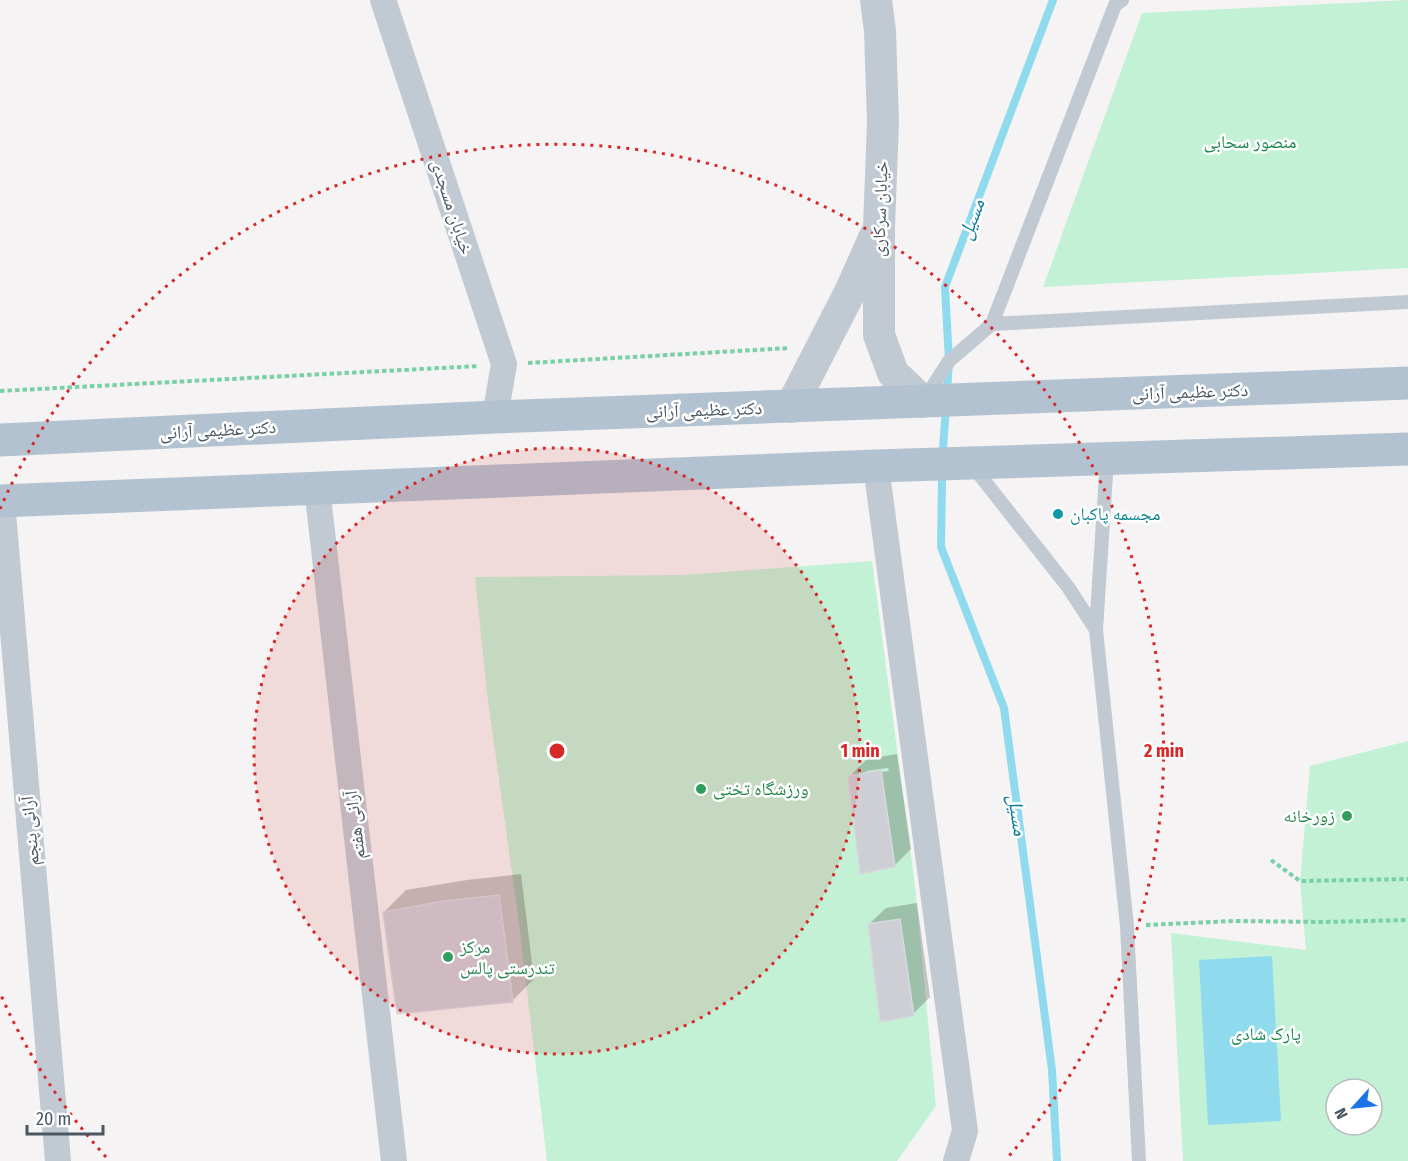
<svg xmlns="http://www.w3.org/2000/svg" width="1408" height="1161" viewBox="0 0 1408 1161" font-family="'Fira Sans Condensed','Noto Naskh Arabic',sans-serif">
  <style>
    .green { fill: #c3f1d5; fill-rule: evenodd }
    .water { fill: #90daee }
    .shadow { fill: #0003; fill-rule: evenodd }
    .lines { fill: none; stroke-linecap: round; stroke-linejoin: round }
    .stream { stroke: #90daee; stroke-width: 8 }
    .building { fill: #cdcfd5; stroke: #d7d9de; stroke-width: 1.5 }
    .path { stroke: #7ad0a6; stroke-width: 4; stroke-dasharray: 4.5 3; stroke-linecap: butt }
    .service { stroke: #c1cad2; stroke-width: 14 }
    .minor { stroke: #c1cad2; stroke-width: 26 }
    .tertiary { stroke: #c1cad2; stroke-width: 32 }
    .primary { stroke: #b3c2d1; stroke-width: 33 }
    .ring { fill: none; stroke: #d62828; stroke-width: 3; stroke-dasharray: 3 6 }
    .culture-dot { fill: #0f9aa8; stroke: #fff; stroke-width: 2 }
    .leisure-dot { fill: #2e9e5b; stroke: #fff; stroke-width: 2 }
    .labels { text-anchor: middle; stroke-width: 5; stroke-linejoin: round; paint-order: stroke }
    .park-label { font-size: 18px; fill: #17864f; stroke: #fff }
    .street-label { font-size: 18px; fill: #4a5661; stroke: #fff }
    .culture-label { font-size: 18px; fill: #0d838f; stroke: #fff; text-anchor: start }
    .leisure-label { font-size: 18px; fill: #27864d; stroke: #fff; text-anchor: start }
    .water-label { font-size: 20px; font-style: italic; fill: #0c7c9b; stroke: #fff }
    .centre { fill: #d62828; stroke: #fff; stroke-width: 3 }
    .ring-label { font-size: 18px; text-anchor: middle; font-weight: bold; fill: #d62828; stroke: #fff; stroke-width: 5; stroke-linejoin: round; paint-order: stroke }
  </style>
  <rect width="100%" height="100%" fill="#f5f3f3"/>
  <path class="green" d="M1408,0V268L1043,287L1142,13Z
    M872,561L915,885L936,1106L897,1161H547L519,923L487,693L475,577L683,575Z
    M1408,741V1161H1183L1171,933L1306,950L1300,881L1310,766ZM1336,1089H1372V1125H1336Z"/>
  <path class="water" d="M1272,956L1281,1121L1208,1125L1199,960Z"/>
  <path class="shadow" d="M897,754L911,849L894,866L850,776L867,759ZM888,768L889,771L866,774V771Z
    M521,874L534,979L512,1001L384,912L406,890L467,880Z
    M917,903L930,997L913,1014L869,924L886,908Z"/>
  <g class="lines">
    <path class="stream" d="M947,393L949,361L945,287L1053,0
      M943,448L946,408
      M942,479L941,547L1004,708L1052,1070L1057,1161"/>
  </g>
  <path class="building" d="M881,770L895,867L860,874L848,776Z
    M499,895L513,1002L397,1014L383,912L444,901Z
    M900,919L914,1016L880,1022L868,924Z"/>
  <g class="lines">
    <path class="path" d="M528,363L790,348
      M0,391L479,366
      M1271,860L1300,881L1408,879
      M1146,925L1233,921L1324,922L1408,920"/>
    <path class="service" d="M992,324L1408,302
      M924,400L949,361L992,324L1115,5L1122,0
      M971,464L1068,587L1096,630L1107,459
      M1096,630L1127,926L1139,1161"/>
    <path class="minor" d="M383,0L504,364L495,417
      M876,466L965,1131L956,1161
      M317,488L394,1161
      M2,501L58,1161"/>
    <path class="tertiary" d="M876,0L880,31L883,122L879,227V335L893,373L923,402
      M791,407L851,290L875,236"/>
    <path class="primary" d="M0,440L495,417L1408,383
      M0,501L876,466L1408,449"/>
  </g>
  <circle cx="557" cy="751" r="303" fill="#d62828" fill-opacity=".12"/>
  <g class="ring">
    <circle cx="557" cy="751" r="303"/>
    <path d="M106 1157A607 607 0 0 1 0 993M0 509A607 607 0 1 1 1008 1157"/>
  </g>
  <circle class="culture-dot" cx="1058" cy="514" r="6"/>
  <g class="leisure-dot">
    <circle cx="701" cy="789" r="6"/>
    <circle cx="1347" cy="816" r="6"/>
    <circle cx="448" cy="957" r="6"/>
  </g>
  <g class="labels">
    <g class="park-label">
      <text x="1250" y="148">منصور سحابی</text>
      <text x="1266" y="1040">پارک شادی</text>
    </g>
    <g class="street-label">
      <text transform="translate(452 207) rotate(72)" y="6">خیابان مسجدی</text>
      <text transform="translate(880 209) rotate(-88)" y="6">خیابان سرکاری</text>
      <text transform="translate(1190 392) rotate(-2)" y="6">دکتر عظیمی آرانی</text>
      <text transform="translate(704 410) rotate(-2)" y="6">دکتر عظیمی آرانی</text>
      <text transform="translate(218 430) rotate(-3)" y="6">دکتر عظیمی آرانی</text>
      <text transform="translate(355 825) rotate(-97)" y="6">آرانی هفتم</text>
      <text transform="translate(30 831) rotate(-95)" y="6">آرانی پنجم</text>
    </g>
    <g class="culture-label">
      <text x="1070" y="520">مجسمه پاکبان</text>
    </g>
    <g class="leisure-label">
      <text x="713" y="795">ورزشگاه تختی</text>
      <text x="1335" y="822" text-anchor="end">زورخانه</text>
      <text x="460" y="953">مرکز<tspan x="460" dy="21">تندرستی پالس</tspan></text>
    </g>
    <g class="water-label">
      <text transform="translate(971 219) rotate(-69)" y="7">مسیل</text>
      <text transform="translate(1018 815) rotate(82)" y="7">مسیل</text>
    </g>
  </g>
  <circle cx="557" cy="751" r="9" class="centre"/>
  <g class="ring-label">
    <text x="860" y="757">1 min</text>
    <text x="1164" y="757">2 min</text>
  </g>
  <g transform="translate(1354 1107) rotate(243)"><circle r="28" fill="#ffffff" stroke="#b7bbc0" stroke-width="1.5"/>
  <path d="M0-4.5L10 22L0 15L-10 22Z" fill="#1a73e8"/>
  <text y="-9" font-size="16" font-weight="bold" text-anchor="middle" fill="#4a5661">N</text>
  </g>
  <path d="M27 1125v9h76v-9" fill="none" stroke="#4a5661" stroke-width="3"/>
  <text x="36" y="1125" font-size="18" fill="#4a5661" stroke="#ffffff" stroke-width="4.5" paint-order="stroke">20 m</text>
</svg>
